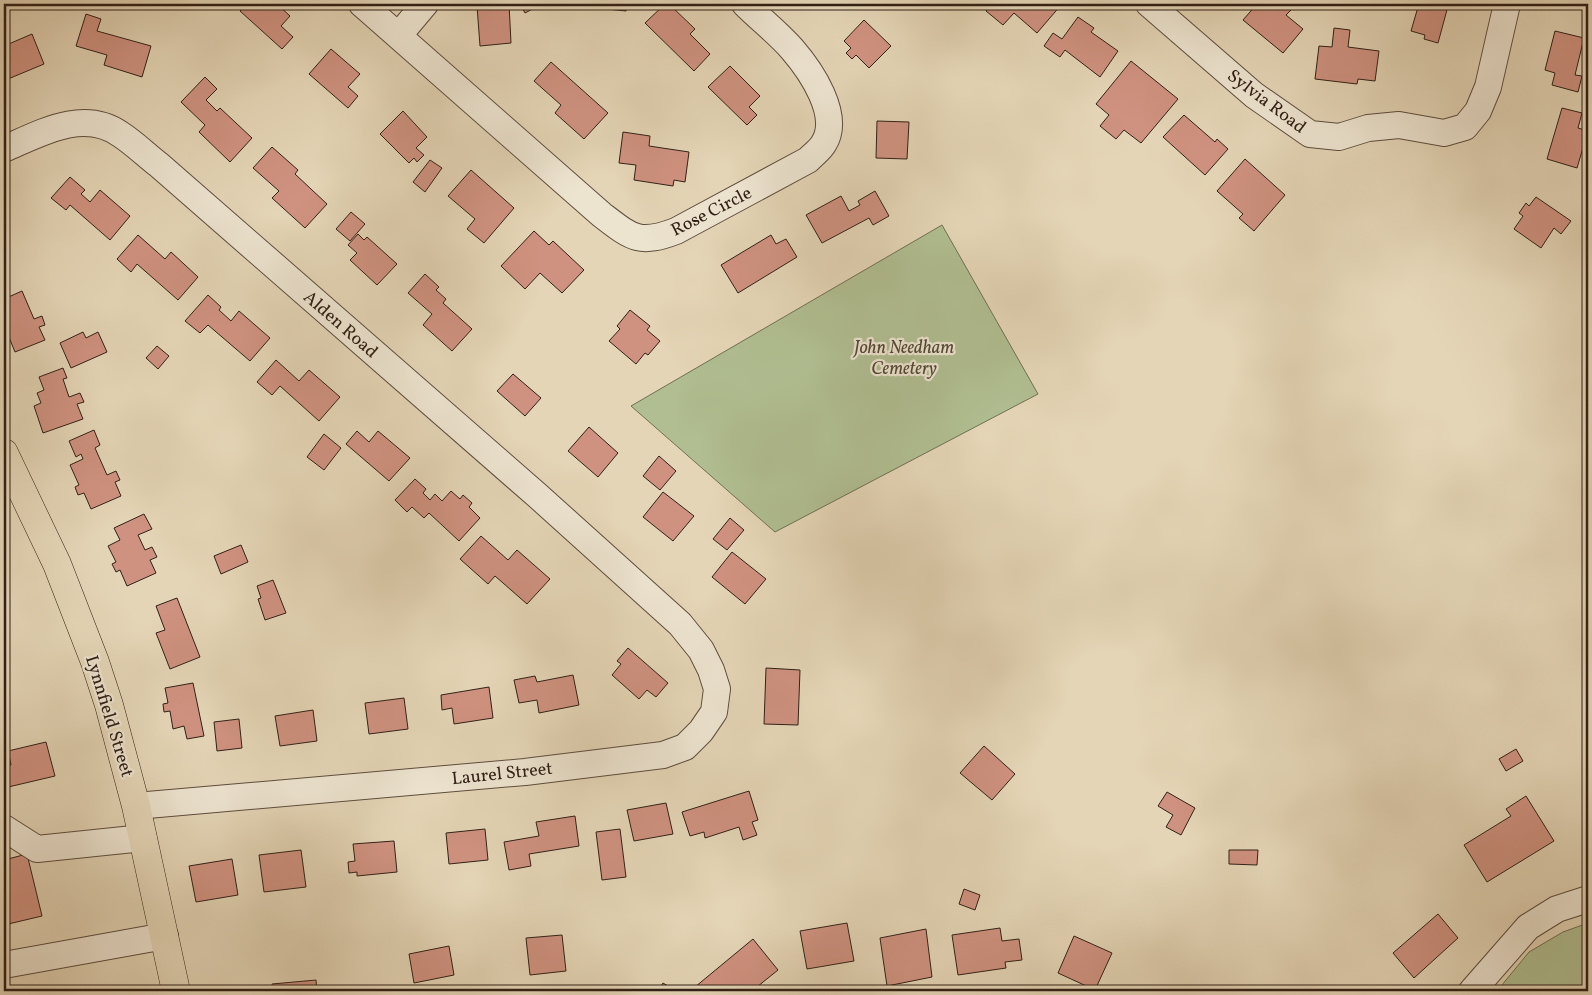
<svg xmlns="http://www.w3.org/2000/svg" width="1592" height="995" viewBox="0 0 1592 995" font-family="Vollkorn,serif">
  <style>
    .green { fill: #b0be91; stroke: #706f54 }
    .building { fill: #cf9280; stroke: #312017 }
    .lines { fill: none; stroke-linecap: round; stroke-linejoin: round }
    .minor-casing { stroke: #5e4d3f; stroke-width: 28 }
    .major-casing { stroke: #312017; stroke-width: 29 }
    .minor { stroke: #ede4d0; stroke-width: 26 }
    .major { stroke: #e4d5b6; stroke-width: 28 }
    .labels { text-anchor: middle; stroke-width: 4.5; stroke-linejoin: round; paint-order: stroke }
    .street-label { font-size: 18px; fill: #312017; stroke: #ede4d0 }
    .park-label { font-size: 18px; font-style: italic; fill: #514836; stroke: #ede4d0 }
  </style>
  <rect width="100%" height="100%" fill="#e4d5b6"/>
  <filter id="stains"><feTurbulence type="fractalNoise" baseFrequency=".004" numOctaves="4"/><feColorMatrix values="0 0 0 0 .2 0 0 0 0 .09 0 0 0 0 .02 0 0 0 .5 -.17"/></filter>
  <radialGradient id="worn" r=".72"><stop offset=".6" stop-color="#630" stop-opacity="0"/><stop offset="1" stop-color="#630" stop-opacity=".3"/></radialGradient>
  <path class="green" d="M942,225L1038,394L775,532L631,406Z
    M1588,923V991H1497L1529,952L1563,932Z"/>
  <path class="building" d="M247,4H277L290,16L281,26L293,37L282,49L240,11Z
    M499,4H509L511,43L480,46L477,6Z
    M520,4H539L540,5L525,13Z
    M585,4H599L598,8H585Z
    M608,4H627L626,11L607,9Z
    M665,4H669L695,29L690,34L710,54L694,71L645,23Z
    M991,4H1059L1061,5L1037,33L1014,13L1003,25L986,11Z
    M1257,4H1291L1294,7L1286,15L1303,29L1283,53L1243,20Z
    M1405,4H1453L1452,8L1448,6L1438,43L1424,39L1425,35L1411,31L1418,7Z
    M86,14L101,19L97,31L151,46L142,77L104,65L107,55L76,46Z
    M1078,17L1094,28L1091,32L1118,51L1100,77L1065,50L1060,57L1044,46L1053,33L1062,39Z
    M864,20L891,46L869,68L856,55L852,59L846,53L851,48L844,41Z
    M1334,28L1350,30L1348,47L1379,51L1375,81L1358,79L1357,84L1315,79L1319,46L1332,47Z
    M1555,31L1584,38L1575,75L1582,76L1578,92L1552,85L1555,73L1545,70Z
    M32,34L44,64L8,79L4,69V46Z
    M331,49L360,74L348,87L358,96L348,108L309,74Z
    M1131,61L1178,99L1141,143L1124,130L1116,139L1100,126L1109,115L1096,104Z
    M551,62L608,113L584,139L555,113L561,105L534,81Z
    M730,66L760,96L749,107L757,115L747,125L708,87Z
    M205,77L217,89L206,100L217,111L220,108L252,138L230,162L199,132L205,125L181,102Z
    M1562,108L1582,113L1578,128L1588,131L1577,168L1547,159Z
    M403,111L427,137L416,148L424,155L417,162L414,158L409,163L380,134Z
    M1184,115L1215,142L1217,139L1228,149L1205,175L1163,137Z
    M877,121L909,122L907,159L876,158Z
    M623,132L650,136L649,146L689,152L685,182L674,180L673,186L634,180L636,165L619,163Z
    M272,147L298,170L295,174L327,204L305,228L272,198L279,191L253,168Z
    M1245,159L1285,195L1254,231L1239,218L1243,214L1217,191Z
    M430,160L442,168L425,192L413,182Z
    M471,170L514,208L484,243L467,229L475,219L448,196Z
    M70,177L85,190L81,194L90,202L100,190L130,216L110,240L70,205L66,210L51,198Z
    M875,191L889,216L873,225L869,218L822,243L806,215L841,196L849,211L860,205L858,201Z
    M1536,197L1571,221L1561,234L1554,228L1541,248L1514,229L1523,216L1519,213L1526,203L1529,206Z
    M351,212L365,224L350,241L336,229Z
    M534,231L549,245L553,241L584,270L562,293L540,273L525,289L501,266Z
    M358,234L364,240L367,237L397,264L377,285L350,260L357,253L348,245Z
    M138,235L165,259L171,252L198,277L178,300L137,264L131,272L117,259Z
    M771,235L776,244L786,239L797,257L738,293L721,265Z
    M425,274L439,287L436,290L446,299L443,303L472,329L452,351L423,325L432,314L408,293Z
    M22,291L34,319L42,316L45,325L39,327L45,340L15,352L4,325V314L8,312L4,299Z
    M208,295L221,307L219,310L231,321L239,311L270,338L250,361L208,325L200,333L185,321Z
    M630,310L650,326L647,330L660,341L648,355L645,353L636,364L609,341L620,329L617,326Z
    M83,332L86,338L98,332L107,352L71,368L60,343Z
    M157,346L169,356L158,369L146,358Z
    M276,360L299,381L309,370L340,397L319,421L280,386L272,395L257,382Z
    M63,368L67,378L63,379L69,397L80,393L84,402L77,404L83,419L43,433L34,406L41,403L37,393L44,390L39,377Z
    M513,374L541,398L525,416L497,391Z
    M589,427L618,453L598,477L568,451Z
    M94,430L100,445L95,448L107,475L116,471L120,480L115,482L121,496L91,509L84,493L78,495L75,487L79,485L70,465L83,459L81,454L76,457L69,441Z
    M357,431L369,442L378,431L410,458L389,481L346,444Z
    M324,434L341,448L324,470L307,457Z
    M659,456L676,471L660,490L643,476Z
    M415,479L426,489L423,493L430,500L435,494L442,501L451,491L460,499L463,495L472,503L469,507L480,518L459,541L429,513L424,518L412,507L407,512L395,500Z
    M663,492L694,516L673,541L643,517Z
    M144,514L152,529L138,535L145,550L152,547L157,557L150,560L156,573L127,586L120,570L116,572L112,564L116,562L108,546L120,540L114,528Z
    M730,518L744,530L727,550L713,539Z
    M481,536L508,560L517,550L550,579L527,604L495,576L488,584L460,559Z
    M241,545L248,562L221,574L214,556Z
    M732,552L766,579L745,604L712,577Z
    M273,580L286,613L265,620L258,599L261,598L257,586Z
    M177,598L200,657L170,669L156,633L165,630L156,606Z
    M628,648L668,683L656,697L647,690L639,699L612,675L621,664L617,661Z
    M766,668L800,670L798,725L764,724Z
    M573,675L579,705L539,713L537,700L519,703L514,680L535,676L537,682Z
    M193,683L204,736L187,739L184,726L173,729L170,711L164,712L163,704L168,703L165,688Z
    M489,687L493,718L454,724L452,708L442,710L441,695Z
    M404,698L408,729L369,734L365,703Z
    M313,710L317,741L280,746L275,716Z
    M239,719L242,748L217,751L214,722Z
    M46,742L55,776L4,788V767L11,765L8,751Z
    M984,746L1015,774L992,800L960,773Z
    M1516,749L1523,761L1506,771L1499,759Z
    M749,791L758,820L752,822L757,835L743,840L739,827L705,838L704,832L690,836L682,812Z
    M1167,792L1195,808L1181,835L1166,827L1173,815L1158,806Z
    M1526,796L1554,841L1487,882L1464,845L1511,816L1506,809Z
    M666,803L673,834L634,841L627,810Z
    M575,816L579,846L529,854L531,866L509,870L504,842L539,836L536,822Z
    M485,829L488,860L449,864L446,833Z
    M620,829L626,877L602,880L596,832Z
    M394,841L397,872L357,876V872L349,873L348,862L355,861L353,844Z
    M301,850L306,887L264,892L259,855Z
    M1229,850H1258L1257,865L1229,864Z
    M27,854L42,916L4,925V860Z
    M232,859L238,895L196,902L189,866Z
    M964,889L980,895L975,910L959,904Z
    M1438,914L1458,938L1414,978L1393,953Z
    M847,923L854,961L807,969L800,931Z
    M1000,928L1002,941L1019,939L1022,960L1005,962L1006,968L958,975L952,935Z
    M926,929L932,977L887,986L880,938Z
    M562,935L566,971L530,975L526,938Z
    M1074,936L1112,953L1095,990L1058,973Z
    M753,939L778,970L752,991H699L695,987Z
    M449,946L454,975L414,983L409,954Z
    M316,980L317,991H273L272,984Z
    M663,983L676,991H658Z"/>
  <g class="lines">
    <g class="minor-casing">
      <path id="minor" d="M362,4L602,215C632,238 639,245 676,231L808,160C813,155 821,149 824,143C841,115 811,71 792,49C778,33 760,19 745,4
        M1149,4L1254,95L1310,134L1339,137L1368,128L1399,125L1444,133L1465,127L1478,111L1488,87L1507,4
        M399,35L425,4
        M4,149C39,134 83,108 120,134C134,143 146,155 159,165L538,496L680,624L701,650L711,670L717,689L714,712L701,731L685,747L663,755L525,772L136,806
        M4,828L37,849L143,838
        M4,965L165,936
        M1472,991L1528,927L1557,909L1588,899"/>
    </g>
    <g class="major-casing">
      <path id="major" d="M4,453L57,564L95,662L109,705L136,806L176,991"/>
    </g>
    <use href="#minor" class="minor"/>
    <use href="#major" class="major"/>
  </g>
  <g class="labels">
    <g class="street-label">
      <text transform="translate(1267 101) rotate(37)" y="6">Sylvia Road</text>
      <text transform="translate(711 211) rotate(-27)" y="6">Rose Circle</text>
      <text transform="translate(341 324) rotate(41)" y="6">Alden Road</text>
      <text transform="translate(110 716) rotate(73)" y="6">Lynnfield Street</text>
      <text transform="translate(502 773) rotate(-6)" y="6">Laurel Street</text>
    </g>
    <g class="park-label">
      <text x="904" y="353">John Needham<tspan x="904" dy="21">Cemetery</tspan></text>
    </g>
  </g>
  <rect width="1592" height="995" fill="none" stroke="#e4d5b6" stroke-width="20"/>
  <rect x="5" y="5" width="1582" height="985" fill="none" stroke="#312017" stroke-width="2.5"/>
  <rect x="10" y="10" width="1572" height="975" fill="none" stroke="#312017"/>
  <rect width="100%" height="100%" filter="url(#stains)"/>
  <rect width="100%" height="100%" fill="url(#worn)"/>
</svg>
